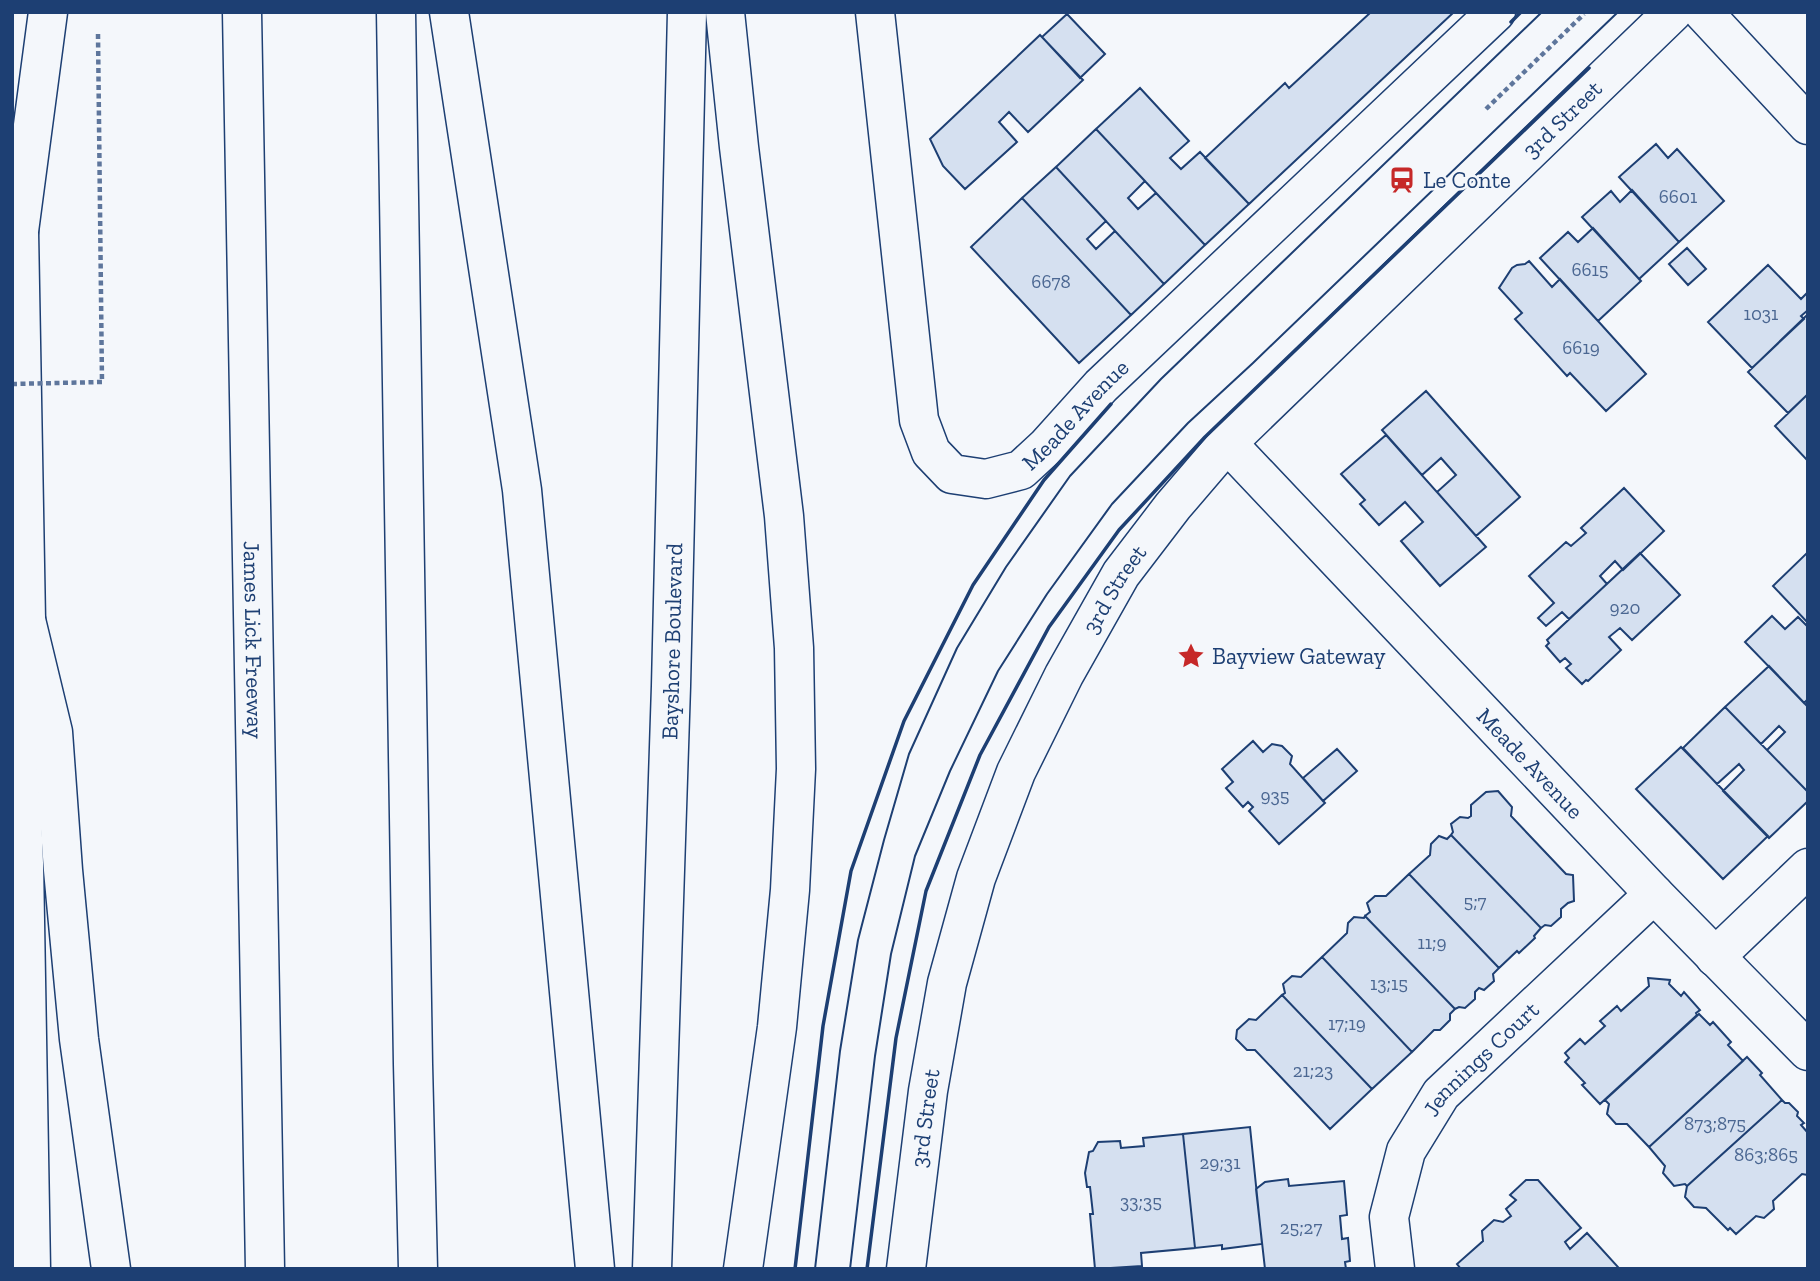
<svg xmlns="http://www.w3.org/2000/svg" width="1820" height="1281" viewBox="0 0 1820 1281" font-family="'Zilla Slab',serif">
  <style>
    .building { fill: #d5e0f0; stroke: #1d3f73; stroke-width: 2 }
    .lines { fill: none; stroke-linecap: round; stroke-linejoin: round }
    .street-casing { stroke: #1d3f73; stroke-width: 41 }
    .primary-casing { stroke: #1d3f73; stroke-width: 41 }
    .highway-casing { stroke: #1d3f73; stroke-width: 41 }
    .path { stroke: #5e769c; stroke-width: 4.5; stroke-dasharray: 5 3.5; stroke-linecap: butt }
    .street { stroke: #f4f7fb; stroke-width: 38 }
    .primary { stroke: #f4f7fb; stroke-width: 38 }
    .highway { stroke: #f4f7fb; stroke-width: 38 }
    .tram { stroke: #1d3f73; stroke-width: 2 }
    .path-bridge { stroke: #5e769c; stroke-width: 4.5; stroke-dasharray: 5 3.5; stroke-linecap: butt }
    .wall { stroke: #1d3f73; stroke-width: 3.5 }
    .labels { text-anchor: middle; stroke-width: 5; stroke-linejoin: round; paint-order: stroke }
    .number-label { font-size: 19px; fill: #4b6792 }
    .street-label { font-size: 23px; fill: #1d3f73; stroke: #f4f7fb }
    .poi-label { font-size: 23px; fill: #1d3f73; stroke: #f4f7fb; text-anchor: start }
  </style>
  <rect width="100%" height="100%" fill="#f4f7fb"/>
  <path class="building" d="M1371,12H1454L1249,204L1205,158L1285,83L1289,88Z
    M1067,14L1105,54L1080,78L1042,37Z
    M1040,35L1083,80L1028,132L1009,112L999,122L1017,142L965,189L943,166L930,139Z
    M1140,88L1189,141L1170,158L1181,169L1200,152L1249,204L1205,245L1096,129Z
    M1096,129L1145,181L1128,198L1138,209L1156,193L1205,245L1164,284L1056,167Z
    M1656,144L1668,158L1677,149L1724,201L1679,242L1619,177Z
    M1056,167L1106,221L1087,239L1096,249L1115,231L1164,284L1131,315L1022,198Z
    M1632,190L1679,242L1639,279L1582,217L1611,191L1620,202Z
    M1022,198L1131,315L1079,363L971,247Z
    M1593,228L1641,281L1598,321L1540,258L1568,232L1578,242Z
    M1687,248L1706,269L1688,285L1669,264Z
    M1529,261L1552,287L1560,279L1646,374L1606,411L1570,373L1567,376L1515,319L1522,313L1499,288L1512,268L1517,265L1525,264Z
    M1768,265L1801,299L1808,292V310L1801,316L1804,319L1752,368L1708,322Z
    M1808,314V394L1788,413L1748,372Z
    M1426,391L1520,497L1476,536L1437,492L1456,475L1441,458L1422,475L1382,430Z
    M1808,394V461L1775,426Z
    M1386,435L1486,547L1440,586L1401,541L1423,522L1405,502L1379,525L1360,504L1365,500L1341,474Z
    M1624,488L1664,531L1623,570L1615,561L1600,576L1607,584L1569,619L1562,612L1546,626L1538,618L1554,603L1529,576L1566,542L1571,546L1586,533L1581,528Z
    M1808,552V623L1773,586Z
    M1640,553L1680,595L1632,640L1620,628L1609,637L1621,650L1588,681L1586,680L1582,684L1566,668L1571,664L1565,658L1560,662L1546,646L1549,643L1547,640Z
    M1772,616L1785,629L1798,617L1808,627V699L1804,703L1745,642Z
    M1769,666L1808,707V792L1767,750L1785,732L1779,726L1761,744L1725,707Z
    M1725,707L1808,792V801L1769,838L1723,791L1744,770L1739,764L1717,784L1683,748Z
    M1253,741L1263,752L1272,744L1282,746L1292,756L1290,764L1325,803L1279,844L1249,811L1253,807L1248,802L1243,807L1226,788L1233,782L1222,769Z
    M1681,747L1768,836L1723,879L1636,789Z
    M1337,749L1357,771L1323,801L1303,778Z
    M1498,791L1512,807L1511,816L1566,874L1573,875L1574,901L1568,903L1561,909V917L1551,926L1545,925L1541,928L1451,835L1453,832L1451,824L1460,817L1468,818L1471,816V805L1486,792Z
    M1451,835L1541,928L1534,936L1535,938L1519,953L1517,951L1499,968L1409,874L1430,855L1431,844L1439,836L1447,839Z
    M1409,874L1499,968L1493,974L1494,981L1484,990L1479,988L1475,992V999L1465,1008L1459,1007L1455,1009L1365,916L1370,912L1367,903L1375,896H1386Z
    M1365,916L1455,1009L1450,1014V1020L1440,1030H1434L1412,1052L1322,957L1347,933L1348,923L1354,917L1364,918Z
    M1322,957L1412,1052L1372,1089L1282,995L1285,993L1283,984L1292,976L1301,977Z
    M1648,978L1670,980L1669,984L1681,996L1684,992L1700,1010L1696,1013L1697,1015L1600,1104L1582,1085L1585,1083L1565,1062L1569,1058L1565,1053L1580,1039L1585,1044L1605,1026L1600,1021L1617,1006L1621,1011L1649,986Z
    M1282,995L1372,1089L1330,1129L1255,1050H1247L1236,1039L1237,1030L1249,1019L1256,1020Z
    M1699,1014L1710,1025L1713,1022L1731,1042L1728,1045L1743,1061L1649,1147L1627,1124H1616L1607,1114L1609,1104L1605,1100Z
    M1747,1057L1762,1073L1760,1075L1782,1100L1687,1186L1685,1184L1674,1186L1663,1173L1665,1166L1649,1147Z
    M1782,1100L1785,1103H1789L1798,1112L1797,1116L1804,1123L1801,1125L1808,1133V1175L1802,1174L1773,1201L1774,1209L1764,1218L1756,1216L1736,1234L1730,1228L1728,1230L1706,1208L1694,1207L1685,1197L1687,1186Z
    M1250,1127L1262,1244L1222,1249V1245L1195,1248L1183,1134Z
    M1183,1134L1195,1248L1141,1253L1142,1266L1095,1269L1090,1214H1093L1090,1187H1087L1085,1173L1089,1152L1093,1151L1098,1142L1120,1141L1121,1148L1144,1146L1143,1138Z
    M1288,1179L1289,1186L1344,1181L1347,1215L1340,1216L1342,1239L1348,1238L1350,1261L1345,1262L1346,1269H1265L1256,1189L1265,1182Z
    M1526,1180H1538L1581,1228L1565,1242L1570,1249L1587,1233L1618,1267L1613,1269H1461L1457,1264L1483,1241L1482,1231L1494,1220L1503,1222L1511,1216L1506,1209L1516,1200L1510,1195Z"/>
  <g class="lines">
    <g class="street-casing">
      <g id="street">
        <path id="s1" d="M875,12L919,420L931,452L952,474L986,479L1021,470L1047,446L1101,386L1496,12"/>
        <path d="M1703,12L1808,125"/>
        <path id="s2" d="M1227,443L1654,894L1808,1051"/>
        <path d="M1715,957L1808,868"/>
        <path id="s3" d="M1395,1269L1389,1217L1406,1151L1441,1094L1654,894"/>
      </g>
    </g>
    <g class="primary-casing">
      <g id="primary">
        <path d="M31,1269L24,863L19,737L26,620L19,231L48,12"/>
        <path id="s4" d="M652,1269L671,686L687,12"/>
        <path id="s5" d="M906,1269L928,1091L947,983L976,878L1016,772L1064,675L1121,574L1173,506L1227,443L1673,12"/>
      </g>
    </g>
    <g class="highway-casing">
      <g id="highway">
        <path id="s6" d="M242,12L265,1269"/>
        <path d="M396,12L413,1064L418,1269"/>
        <path d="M449,12L522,490L595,1269"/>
        <path d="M725,12L739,147L784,516L794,648L796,769L790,890L777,1027L743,1269"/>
        <path d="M12,185L19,231"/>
        <path d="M26,620L53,732L63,870L79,1039L111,1269"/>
      </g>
    </g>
    <path class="path" d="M98,34L102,382
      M1486,109L1584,14"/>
    <use href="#street" class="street"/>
    <use href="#primary" class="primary"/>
    <use href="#highway" class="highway"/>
    <path class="tram" d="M815,1269L840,1051L858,940L884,840L909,754L957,648L1006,567L1070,476L1161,379L1542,12
      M850,1269L875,1056L891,954L915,856L950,771L998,671L1047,594L1112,504L1188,423L1253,363L1618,12"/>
    <path class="path-bridge" d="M12,384L102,382"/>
    <path class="wall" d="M1511,22L1521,12
      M795,1269L823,1026L851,871L904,721L973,585L1044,480L1111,404
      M867,1269L896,1038L926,891L980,755L1049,627L1119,530L1205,437L1589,68"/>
  </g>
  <defs>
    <g id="station-bare" transform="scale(2.1)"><path d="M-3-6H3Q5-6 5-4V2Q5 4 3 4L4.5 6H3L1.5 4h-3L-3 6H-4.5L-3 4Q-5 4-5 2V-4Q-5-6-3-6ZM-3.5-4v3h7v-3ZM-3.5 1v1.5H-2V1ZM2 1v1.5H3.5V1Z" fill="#c62828" stroke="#f4f7fb" stroke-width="2.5" paint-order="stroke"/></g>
    <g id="sight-bare" transform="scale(2.1)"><path d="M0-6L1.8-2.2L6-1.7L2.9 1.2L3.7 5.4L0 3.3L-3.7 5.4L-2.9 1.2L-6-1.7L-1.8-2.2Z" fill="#c62828" stroke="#f4f7fb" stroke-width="2.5" paint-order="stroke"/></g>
  </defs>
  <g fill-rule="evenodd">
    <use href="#station-bare" x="1402" y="180"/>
    <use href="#sight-bare" x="1191" y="656"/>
  </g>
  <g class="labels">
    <g class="number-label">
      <text x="1678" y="203">6601</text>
      <text x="1590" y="276">6615</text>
      <text x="1051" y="288">6678</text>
      <text x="1761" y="320">1031</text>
      <text x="1581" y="354">6619</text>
      <text x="1625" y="614">920</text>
      <text x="1275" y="802">935</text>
      <text x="1475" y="908">5;7</text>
      <text x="1432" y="949">11;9</text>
      <text x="1389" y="990">13;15</text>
      <text x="1347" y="1030">17;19</text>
      <text x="1313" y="1077">21;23</text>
      <text x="1715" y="1130">873;875</text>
      <text x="1766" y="1161">863;865</text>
      <text x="1220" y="1169">29;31</text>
      <text x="1141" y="1208">33;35</text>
      <text x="1301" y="1234">25;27</text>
    </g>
    <g class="street-label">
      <text dy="8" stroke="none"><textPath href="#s5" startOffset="1370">3rd Street</textPath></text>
      <text dy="8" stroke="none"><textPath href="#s1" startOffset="623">Meade Avenue</textPath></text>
      <text dy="8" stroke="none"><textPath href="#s5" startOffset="719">3rd Street</textPath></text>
      <text dy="8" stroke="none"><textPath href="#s6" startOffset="628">James Lick Freeway</textPath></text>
      <text dy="8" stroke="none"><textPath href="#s4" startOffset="628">Bayshore Boulevard</textPath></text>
      <text dy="8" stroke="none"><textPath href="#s2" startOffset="441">Meade Avenue</textPath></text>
      <text dy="8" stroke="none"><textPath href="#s3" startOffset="240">Jennings Court</textPath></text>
      <text dy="8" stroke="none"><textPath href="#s5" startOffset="152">3rd Street</textPath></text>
    </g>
    <g class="poi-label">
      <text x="1423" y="188">Le Conte</text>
      <text x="1212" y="664">Bayview Gateway</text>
    </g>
  </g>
  <rect width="1820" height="1281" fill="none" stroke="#1d3f73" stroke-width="28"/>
</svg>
